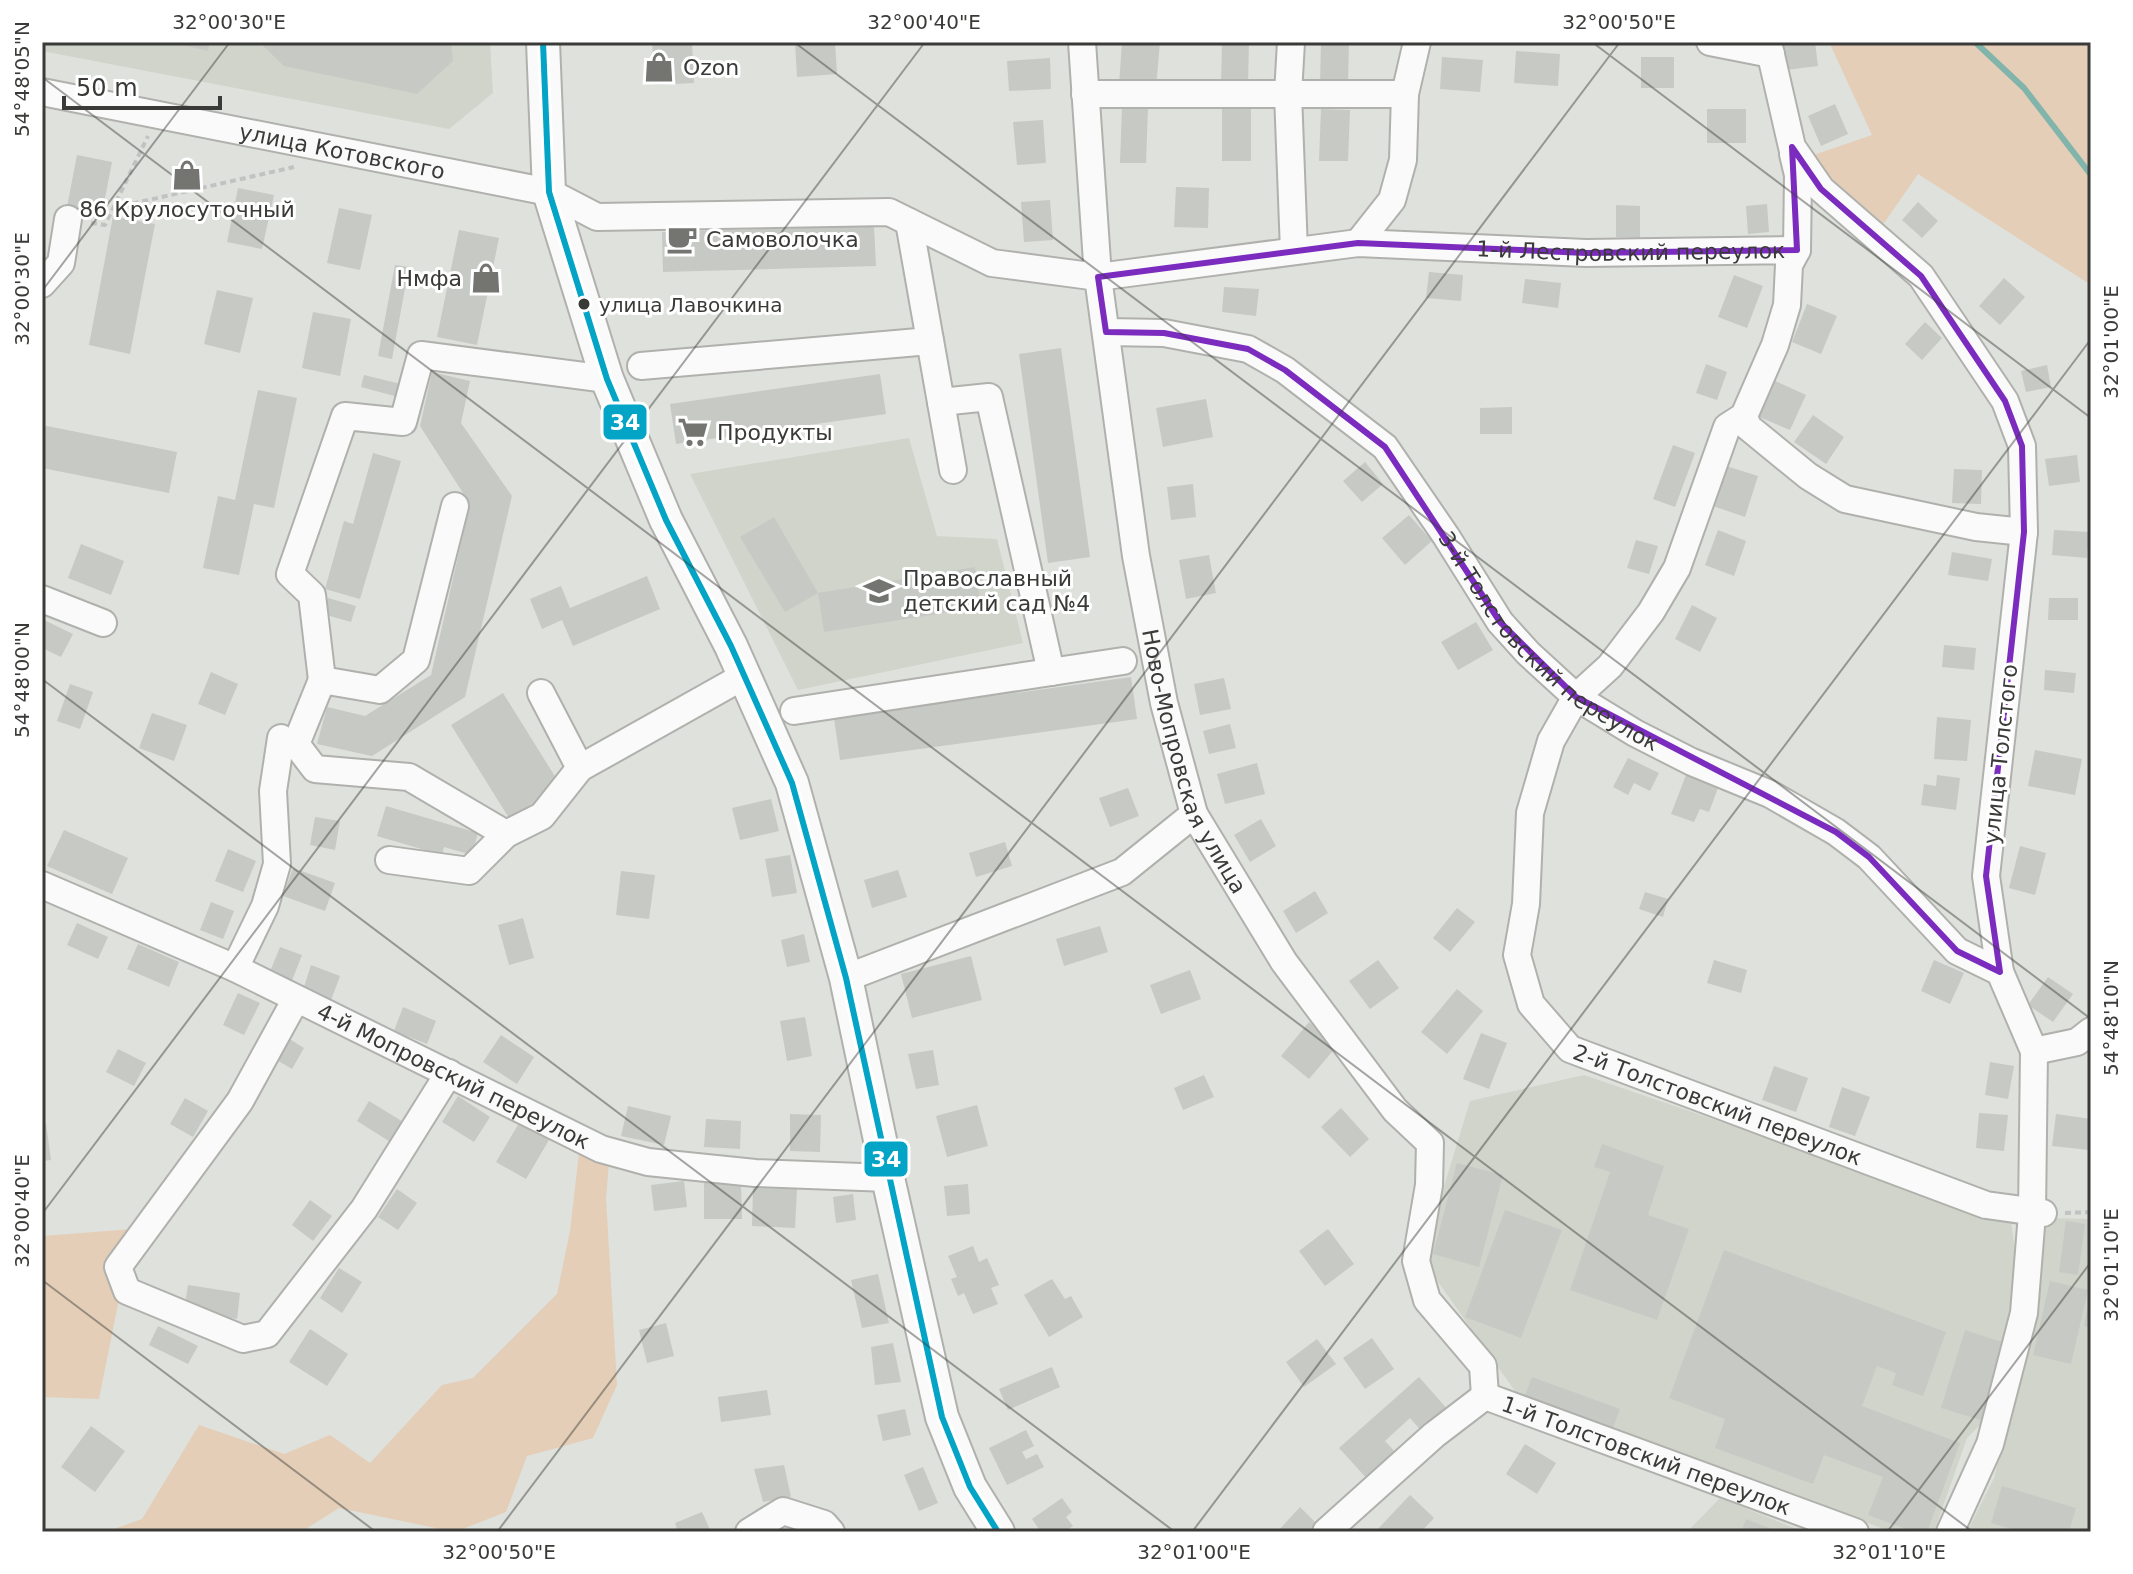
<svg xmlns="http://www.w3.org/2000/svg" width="2133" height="1574" viewBox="0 0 2133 1574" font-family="'DejaVu Sans',sans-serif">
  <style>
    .built { fill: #d1d4cb }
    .green { fill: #e4ceb7 }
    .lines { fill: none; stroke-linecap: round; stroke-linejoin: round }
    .stream { stroke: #81b4aa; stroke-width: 6 }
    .building { fill: #c7c9c5 }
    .minor-casing { stroke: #b0b1ad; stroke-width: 30 }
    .major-casing { stroke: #b0b1ad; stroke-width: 36 }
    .path { stroke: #c2c2c2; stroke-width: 4; stroke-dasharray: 6 4; stroke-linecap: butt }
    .minor { stroke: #fafafa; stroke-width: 26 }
    .major { stroke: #fafafa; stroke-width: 32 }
    .bus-1-casing { stroke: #fff; stroke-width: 12 }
    .bus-1 { stroke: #03a4c6; stroke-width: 6 }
    .marked { fill: none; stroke: #7b2cbf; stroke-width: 6; stroke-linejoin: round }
    .ticks { fill: none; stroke: #3a3b38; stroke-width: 2; stroke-opacity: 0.45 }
    .bus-dot { fill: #3a3b38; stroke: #fff; stroke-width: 3 }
    .labels { text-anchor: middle; stroke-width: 6; stroke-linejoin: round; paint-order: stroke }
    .bus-label { font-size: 20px; fill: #3a3b38; stroke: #fff; text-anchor: start }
    .poi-label { font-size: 22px; fill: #3a3b38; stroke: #fff; text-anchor: start }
    .street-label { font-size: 22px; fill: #3a3b38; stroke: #fff }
    .line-badge { stroke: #fff; stroke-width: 3 }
    .badge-label { font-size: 22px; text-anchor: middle; font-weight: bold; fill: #fff }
    .neatline { fill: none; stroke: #3a3b38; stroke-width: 3 }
    .ticks-label { font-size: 20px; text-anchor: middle; fill: #3a3b38 }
  </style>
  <rect width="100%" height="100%" fill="#dfe1dc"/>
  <path class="built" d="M42,42H490L493,93L449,129L42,51Z
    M909,438L937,536L997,539L1023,643L798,690L690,474Z
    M1584,1075L2011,1221L2018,1270L2017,1315L1991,1414L1967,1438L1934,1532H1892L1517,1394L1422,1259L1470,1101Z
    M2045,1218L2091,1219V1532H1967L1994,1478L2042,1272Z
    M1720,1498L1804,1532H1687Z"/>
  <path class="green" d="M1829,42H2091V285L1918,174L1882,226L1802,159L1872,135Z
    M579,1153L609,1163L606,1198L617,1385L593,1438L527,1456L506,1512L455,1532L339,1508L301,1532H116L114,1529L142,1519L199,1425L284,1454L330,1435L370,1463L442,1385L473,1378L557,1294L570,1231Z
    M133,1229L99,1399L42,1397V1236Z"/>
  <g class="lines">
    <path class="stream" d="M1975,42L2024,88L2091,175"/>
  </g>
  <path class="building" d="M171,42H210L208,51Z
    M259,42H451L453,61L417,94L284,66Z
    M652,42H692L694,83L655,85Z
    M795,42H835L837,74L797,77Z
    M1122,42H1160L1156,88L1119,85Z
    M1222,42H1249L1248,86H1221Z
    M1321,42H1349L1348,86L1320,85Z
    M1782,42H1815L1818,66L1786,70Z
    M1516,51L1560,54L1558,86L1514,83Z
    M1442,57L1483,60L1480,92L1440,89Z
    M1641,57H1674V88H1641Z
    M1050,58L1051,89L1009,91L1007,61Z
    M1835,104L1848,134L1821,146L1808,116Z
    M1122,107L1148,108L1146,163H1120Z
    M1222,108H1251V161H1222Z
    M1321,109L1350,110L1348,161H1319Z
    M1707,109H1746V143H1707Z
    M1043,120L1046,163L1017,165L1013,122Z
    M77,155L112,162L101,219L66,212Z
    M181,166L196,169L193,185L178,182Z
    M1176,187L1209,188L1208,228L1174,227Z
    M238,188L274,195L262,249L227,242Z
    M1050,200L1053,240L1024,242L1021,202Z
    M1918,202L1938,221L1922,238L1902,220Z
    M1767,204L1769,232L1748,234L1746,206Z
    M1616,205L1640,206V238L1616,237Z
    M339,208L372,215L360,270L327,263Z
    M113,216L155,224L130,354L89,345Z
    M874,226L876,266L663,272L662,232Z
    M459,230L499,238L477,345L437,337Z
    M395,265L409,267L392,359L378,356Z
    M1429,272L1463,275L1461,301L1426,298Z
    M1734,275L1763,286L1747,328L1718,317Z
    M2004,278L2025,297L2000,325L1979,306Z
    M1525,279L1561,283L1558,308L1522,303Z
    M1224,287L1259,289L1256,316L1222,312Z
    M217,290L253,298L240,353L204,344Z
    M1807,304L1837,316L1821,354L1792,342Z
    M313,312L351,319L340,376L302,368Z
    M1925,322L1942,338L1922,360L1905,344Z
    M1061,348L1090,557L1048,563L1019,354Z
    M1706,364L1727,372L1717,400L1696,393Z
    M2047,365L2051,387L2026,392L2021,371Z
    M432,372L470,381L461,423L512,496L465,697L372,756L317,744L327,707L365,716L431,675L470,504L420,426Z
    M880,374L886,414L676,444L670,404Z
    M364,375L405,385L402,398L361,387Z
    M1773,380L1806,395L1790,430L1757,416Z
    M258,390L297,398L274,508L254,504L239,575L203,568L218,496L235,500Z
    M1206,399L1213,437L1163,447L1156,408Z
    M1512,407V434H1480V408Z
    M1813,415L1844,437L1826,464L1794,442Z
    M42,425L177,452L169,493L42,468Z
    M1673,445L1695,453L1675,507L1653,499Z
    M373,453L401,461L360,599L325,589L344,521L353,524Z
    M2077,455L2080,482L2049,486L2045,459Z
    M1365,462L1383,484L1362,502L1343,481Z
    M1723,465L1758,476L1745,517L1710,505Z
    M1954,469L1982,470L1981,504L1952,503Z
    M1193,484L1196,517L1171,520L1167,487Z
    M1409,515L1432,541L1405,565L1382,538Z
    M774,517L818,593L975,567L981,607L824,632L818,593L785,612L740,537Z
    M1718,530L1746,541L1734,576L1705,565Z
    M2054,530L2089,532L2087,558L2052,555Z
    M1636,540L1658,546L1649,574L1627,568Z
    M81,544L124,561L111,595L68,578Z
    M1952,552L1992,559L1988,581L1948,575Z
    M1209,555L1216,593L1186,599L1179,560Z
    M647,576L660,609L573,646L562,620L542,629L530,599L561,586L570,608Z
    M328,598L356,606L351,622L323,614Z
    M2049,598H2078V620H2048Z
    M1692,605L1717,618L1700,652L1675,639Z
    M42,619L73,634L61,657L42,648Z
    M1476,622L1493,650L1458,670L1441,642Z
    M1944,645L1976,648L1974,670L1942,667Z
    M2045,670L2076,673L2074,693L2044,690Z
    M211,672L238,684L225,715L198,704Z
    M1131,677L1137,719L840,760L834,718Z
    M1224,678L1231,709L1200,715L1194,684Z
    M70,684L93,692L80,729L57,721Z
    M503,693L561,786L509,818L451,725Z
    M152,713L187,725L174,761L139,748Z
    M1937,717L1971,720L1967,761L1934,759Z
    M1230,724L1236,748L1209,754L1203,731Z
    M2035,750L2082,759L2075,795L2028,786Z
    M1628,758L1659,773L1650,791L1634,783L1628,795L1613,787Z
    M1257,763L1265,794L1225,804L1217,774Z
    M1686,775L1718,788L1709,812L1700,809L1694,822L1671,814Z
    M1937,775L1960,778L1956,810L1921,805L1924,784L1936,786Z
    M1128,788L1139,816L1110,827L1099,798Z
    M771,799L779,831L740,840L732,808Z
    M386,806L478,833L472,855L444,847L442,855L377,836Z
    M315,817L340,821L335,850L310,845Z
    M1261,819L1276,846L1250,862L1234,835Z
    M64,830L128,858L112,894L47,866Z
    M1005,842L1012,866L976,877L969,853Z
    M2020,846L2046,853L2035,895L2009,888Z
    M228,849L256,861L243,892L215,881Z
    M790,855L797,893L772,897L765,859Z
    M293,868L335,883L325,911L283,896Z
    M898,870L907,897L872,908L864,880Z
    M621,871L655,875L649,919L616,915Z
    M1315,891L1328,913L1296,933L1283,911Z
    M1645,892L1668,899L1663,917L1639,909Z
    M211,902L234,911L223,939L200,930Z
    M1457,908L1475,922L1450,952L1433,938Z
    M523,918L534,958L509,965L498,925Z
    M77,923L108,937L98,959L67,945Z
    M1100,926L1108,952L1064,966L1056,939Z
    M804,934L810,962L787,967L781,940Z
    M138,944L179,962L169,987L127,969Z
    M280,947L302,955L291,983L269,974Z
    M971,956L982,1000L912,1018L901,974Z
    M1378,960L1399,988L1370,1009L1349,981Z
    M1714,960L1747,970L1741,993L1707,983Z
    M1934,960L1964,973L1950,1004L1921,991Z
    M311,965L340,976L330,1003L302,993Z
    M1190,970L1201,999L1161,1014L1150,985Z
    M2048,977L2073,994L2053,1022L2028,1005Z
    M1457,989L1483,1011L1447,1054L1421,1032Z
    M238,993L260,1003L244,1035L223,1025Z
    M403,1007L436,1021L427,1044L394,1031Z
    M805,1017L812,1056L787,1061L780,1021Z
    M1309,1022L1337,1046L1309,1079L1281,1056Z
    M1481,1033L1507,1043L1489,1089L1463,1079Z
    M283,1035L304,1048L292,1069L270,1056Z
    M501,1035L534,1057L517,1084L483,1062Z
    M118,1049L146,1063L134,1086L106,1072Z
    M933,1050L939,1085L916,1089L908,1054Z
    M1990,1062L2014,1066L2008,1099L1985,1095Z
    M1774,1066L1808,1078L1796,1112L1762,1100Z
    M1204,1075L1214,1097L1183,1110L1174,1088Z
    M1842,1087L1870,1097L1855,1136L1829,1127Z
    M458,1096L490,1117L474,1142L442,1122Z
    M185,1098L208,1111L193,1137L170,1124Z
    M369,1101L405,1123L392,1143L357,1121Z
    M977,1105L988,1146L947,1157L936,1116Z
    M628,1106L671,1116L664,1145L621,1136Z
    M1341,1108L1369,1139L1350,1157L1321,1127Z
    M1979,1113L2008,1115L2004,1151L1976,1148Z
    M790,1114L821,1115L820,1152L790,1151Z
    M2056,1114L2091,1119L2089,1150L2052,1146Z
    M706,1119L741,1121L740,1149L704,1147Z
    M42,1123H46L51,1160L42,1161Z
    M519,1123L549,1140L526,1179L496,1162Z
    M1602,1144L1664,1166L1648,1215L1689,1229L1657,1320L1570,1290L1610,1172L1594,1167Z
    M1457,1163L1503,1175L1479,1267L1433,1254Z
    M684,1181L687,1207L654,1211L651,1185Z
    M704,1183H741L742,1219H704Z
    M968,1184L970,1214L947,1216L944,1186Z
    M753,1188L797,1189L795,1228L752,1226Z
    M397,1189L417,1203L398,1230L378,1217Z
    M853,1194L856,1220L836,1223L833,1197Z
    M310,1200L332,1216L313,1241L292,1225Z
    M1505,1210L1562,1230L1521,1338L1465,1317Z
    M2066,1221L2085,1224L2078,1275L2059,1272Z
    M1328,1229L1354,1264L1325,1286L1299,1251Z
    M973,1246L979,1262L987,1258L999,1285L991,1288L998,1304L973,1314L964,1293L958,1296L951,1279L957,1277L948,1256Z
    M1724,1250L1946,1332L1923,1396L1892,1385L1896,1373L1877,1366L1862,1406L1960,1443L1927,1532H1914L1868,1515L1883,1477L1824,1455L1813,1484L1715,1448L1725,1419L1669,1398Z
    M339,1268L362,1282L342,1313L320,1298Z
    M878,1274L889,1323L862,1328L851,1280Z
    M1052,1279L1065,1299L1071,1296L1083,1317L1049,1337L1024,1295Z
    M2050,1281L2088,1290L2071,1364L2033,1355Z
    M188,1285L240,1293L237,1319L184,1311Z
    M2090,1296H2091V1327L2084,1326Z
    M666,1323L674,1356L647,1363L639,1330Z
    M158,1326L198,1346L188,1364L149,1345Z
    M310,1329L348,1354L327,1386L289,1362Z
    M1965,1330L2008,1344L1984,1421L1941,1408Z
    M1372,1338L1394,1369L1365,1389L1343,1358Z
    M1317,1339L1336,1364L1304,1387L1286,1362Z
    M893,1343L901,1382L875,1385L871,1347Z
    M1052,1367L1060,1387L1008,1410L999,1389Z
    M1419,1377L1449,1411L1424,1434L1410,1418L1385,1441L1399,1456L1370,1482L1339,1448Z
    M1532,1377L1620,1409L1613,1428L1525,1395Z
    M767,1390L771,1415L721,1422L718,1397Z
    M905,1409L911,1435L883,1441L877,1415Z
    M91,1426L125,1451L95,1492L61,1467Z
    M1026,1430L1034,1446L1022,1452L1026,1459L1037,1454L1044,1467L1007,1485L989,1448Z
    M1525,1444L1556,1463L1537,1494L1506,1474Z
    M784,1465L791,1497L763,1502L754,1469Z
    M923,1467L938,1503L919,1511L904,1475Z
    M2002,1486L2076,1508L2069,1532H2022L1991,1523Z
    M1410,1495L1434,1518L1421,1532H1375Z
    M1062,1498L1072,1512L1066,1517L1073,1526L1064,1532H1041L1032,1519Z
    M1300,1507L1316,1523L1308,1532H1277Z
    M702,1512L711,1532H678L675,1523Z
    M1746,1519L1780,1532H1741Z"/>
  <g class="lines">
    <g class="minor-casing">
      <g id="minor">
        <path id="s1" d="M1082,42L1098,277L1136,556L1164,703L1194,814L1284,962L1395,1110L1430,1143L1429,1185L1416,1261L1427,1300L1483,1366L1485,1396"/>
        <path d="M1291,42L1288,94L1294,251"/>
        <path d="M1710,42L1771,54"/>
        <path d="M1768,42L1792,147L1821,189L1921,276L2005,401L2022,446L2024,532L1986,876L2000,972L2034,1051L2032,1214L2024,1313L1990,1444L1950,1532"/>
        <path id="s2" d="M42,92L549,192L597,217L889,212L992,263L1098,277L1358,243L1586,253L1797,250L1789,265L1787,305L1775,345L1744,416L1727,427L1677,568L1651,612L1610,666L1576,697L1551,741L1530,813L1526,904L1517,955L1531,1004L1570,1049L1986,1205L2043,1213"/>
        <path d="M1085,94H1405"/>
        <path d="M1793,154L1798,175L1797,250"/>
        <path d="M909,222L953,470"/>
        <path d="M1358,243L1392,200L1403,160L1405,94L1417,42"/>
        <path d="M42,284L61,263L68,219"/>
        <path id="s3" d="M1106,332L1164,333L1248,349L1285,370L1385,447L1446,536L1500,622L1528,653L1576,697L1635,733L1692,762L1770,794L1836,832L1869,857L1957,951L2000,972"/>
        <path d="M641,366L930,341"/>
        <path d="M941,402L989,397L1051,672"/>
        <path d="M1744,416L1748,427L1808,476L1845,499L1976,527L2024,532"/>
        <path d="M455,506L416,660L380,690L322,680L296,744L315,769L409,777L506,834L542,816L580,768"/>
        <path d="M42,599L103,623"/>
        <path d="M322,680L312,595L290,574L345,416L403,422L421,355L607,379"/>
        <path d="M541,693L580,768L744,676"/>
        <path d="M794,711L1123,661"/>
        <path d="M389,860L469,871L506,834"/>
        <path id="s4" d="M42,885L235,968L601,1149L648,1162L755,1173L888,1178"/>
        <path d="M235,968L265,906L277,864L273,791L281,738"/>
        <path d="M846,978L1122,872L1194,814"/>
        <path d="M296,999L240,1101L118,1267L127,1291L243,1339L267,1334L364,1209L449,1073"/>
        <path d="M2034,1051L2077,1042L2091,1031"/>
        <path id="s5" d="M1485,1396L1855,1532"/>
        <path d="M749,1532L783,1511L824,1524L831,1532"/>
        <path d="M1326,1532L1434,1435L1485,1396"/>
      </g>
    </g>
    <g class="major-casing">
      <path id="major" d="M543,42L549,192L607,379L666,520L731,646L792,783L846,978L888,1178L942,1417L970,1487L998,1532"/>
    </g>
    <path class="path" d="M113,208L294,167
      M91,223L105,225L148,136
      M2065,1213L2091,1212"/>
    <use href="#minor" class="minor"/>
    <use href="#major" class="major"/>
    <g class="bus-1-casing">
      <path id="bus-1" d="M543,42L549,192L607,379L666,520L731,646L792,783L846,978L942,1417L970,1487L998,1532"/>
    </g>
    <use href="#bus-1" class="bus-1"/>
  </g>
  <path class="marked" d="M1792,147L1821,189L1921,276L2005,401L2022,446L2024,532L1986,876L2000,972L1957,951L1869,857L1836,832L1576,697L1500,622L1385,447L1285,370L1248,349L1164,333L1106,332L1098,277L1358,243L1586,253L1797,250Z"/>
  <path class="ticks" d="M794,42L2091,1019M1592,42L2091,418M42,77L1973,1532M42,291L230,42M42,679L1175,1532M42,1214L925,42M42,1280L376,1532M497,1532L1620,42M1192,1532L2091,339M1887,1532L2091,1262"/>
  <defs>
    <g id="shop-bare" transform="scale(2.4)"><path d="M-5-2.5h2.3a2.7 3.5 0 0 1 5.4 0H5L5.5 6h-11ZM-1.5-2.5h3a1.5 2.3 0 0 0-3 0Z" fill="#747571" stroke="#fff" stroke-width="2.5" paint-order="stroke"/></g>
    <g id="cafe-bare" transform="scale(2.4)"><path d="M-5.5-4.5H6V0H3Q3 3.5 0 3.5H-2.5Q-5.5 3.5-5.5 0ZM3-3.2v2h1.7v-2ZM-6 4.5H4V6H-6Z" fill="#747571" stroke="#fff" stroke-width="2.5" paint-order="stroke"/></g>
    <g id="supermarket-bare" transform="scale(2.4)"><path d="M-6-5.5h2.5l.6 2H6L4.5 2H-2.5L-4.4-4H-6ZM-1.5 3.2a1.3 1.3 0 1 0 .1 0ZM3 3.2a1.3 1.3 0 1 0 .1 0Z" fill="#747571" stroke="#fff" stroke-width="2.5" paint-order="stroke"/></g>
    <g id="school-bare" transform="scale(2.4)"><path d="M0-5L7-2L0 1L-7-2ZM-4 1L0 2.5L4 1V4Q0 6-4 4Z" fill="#747571" stroke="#fff" stroke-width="2.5" paint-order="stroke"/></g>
  </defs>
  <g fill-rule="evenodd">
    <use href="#shop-bare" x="659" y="67"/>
    <use href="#shop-bare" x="187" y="175"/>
    <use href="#cafe-bare" x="682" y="239"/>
    <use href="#shop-bare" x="486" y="278"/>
    <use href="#supermarket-bare" x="693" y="432"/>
    <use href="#school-bare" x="879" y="591"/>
  </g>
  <circle class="bus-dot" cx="584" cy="304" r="7"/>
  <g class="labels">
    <g class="bus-label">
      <text x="599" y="312">улица Лавочкина</text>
    </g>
    <g class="poi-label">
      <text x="683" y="75">Ozon</text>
      <text x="187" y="217" text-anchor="middle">86 Крулосуточный</text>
      <text x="706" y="247">Самоволочка</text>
      <text x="462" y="286" text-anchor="end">Нмфа</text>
      <text x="717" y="440">Продукты</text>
      <text x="903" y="586">Православный<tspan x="903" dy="25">детский сад №4</tspan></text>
    </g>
    <g class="street-label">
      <text dy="8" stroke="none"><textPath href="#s2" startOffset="306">улица Котовского</textPath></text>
      <text dy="8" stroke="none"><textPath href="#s2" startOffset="1620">1-й Лестровский переулок</textPath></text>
      <text dy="8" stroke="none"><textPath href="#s3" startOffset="570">3-й Толстовский переулок</textPath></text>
      <text transform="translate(2000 754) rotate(-84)" y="8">улица Толстого</text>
      <text dy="8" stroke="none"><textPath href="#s1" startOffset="732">Ново-Мопровская улица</textPath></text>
      <text dy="8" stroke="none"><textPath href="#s4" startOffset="454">4-й Мопровский переулок</textPath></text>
      <text dy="8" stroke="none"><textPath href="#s2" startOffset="2834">2-й Толстовский переулок</textPath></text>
      <text dy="8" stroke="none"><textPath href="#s5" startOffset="172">1-й Толстовский переулок</textPath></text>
    </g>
  </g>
  <g class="line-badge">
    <rect x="602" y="403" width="46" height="38" rx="8" fill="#03a4c6"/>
    <rect x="863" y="1140" width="46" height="38" rx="8" fill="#03a4c6"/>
  </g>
  <g class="badge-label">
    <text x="625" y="430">34</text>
    <text x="886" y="1167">34</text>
  </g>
  <rect width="2133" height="1574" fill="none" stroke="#ffffff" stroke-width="88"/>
  <path d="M64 96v12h156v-12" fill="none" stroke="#3a3b38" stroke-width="4"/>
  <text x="76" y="96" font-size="24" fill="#3a3b38" stroke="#ffffff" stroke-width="6" paint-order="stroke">50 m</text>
  <rect x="44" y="44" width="2045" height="1486" class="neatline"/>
  <g class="ticks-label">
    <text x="229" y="29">32°00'30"E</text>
    <text x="924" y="29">32°00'40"E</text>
    <text x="1619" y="29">32°00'50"E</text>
    <text transform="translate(22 79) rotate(-90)" y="7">54°48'05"N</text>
    <text transform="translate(22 289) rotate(-90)" y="7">32°00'30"E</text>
    <text transform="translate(2111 342) rotate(-90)" y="7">32°01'00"E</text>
    <text transform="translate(22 680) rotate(-90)" y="7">54°48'00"N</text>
    <text transform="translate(2111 1018) rotate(-90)" y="7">54°48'10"N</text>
    <text transform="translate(22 1211) rotate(-90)" y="7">32°00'40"E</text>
    <text transform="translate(2111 1265) rotate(-90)" y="7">32°01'10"E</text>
    <text x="499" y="1559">32°00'50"E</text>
    <text x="1194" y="1559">32°01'00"E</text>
    <text x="1889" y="1559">32°01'10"E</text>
  </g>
</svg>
